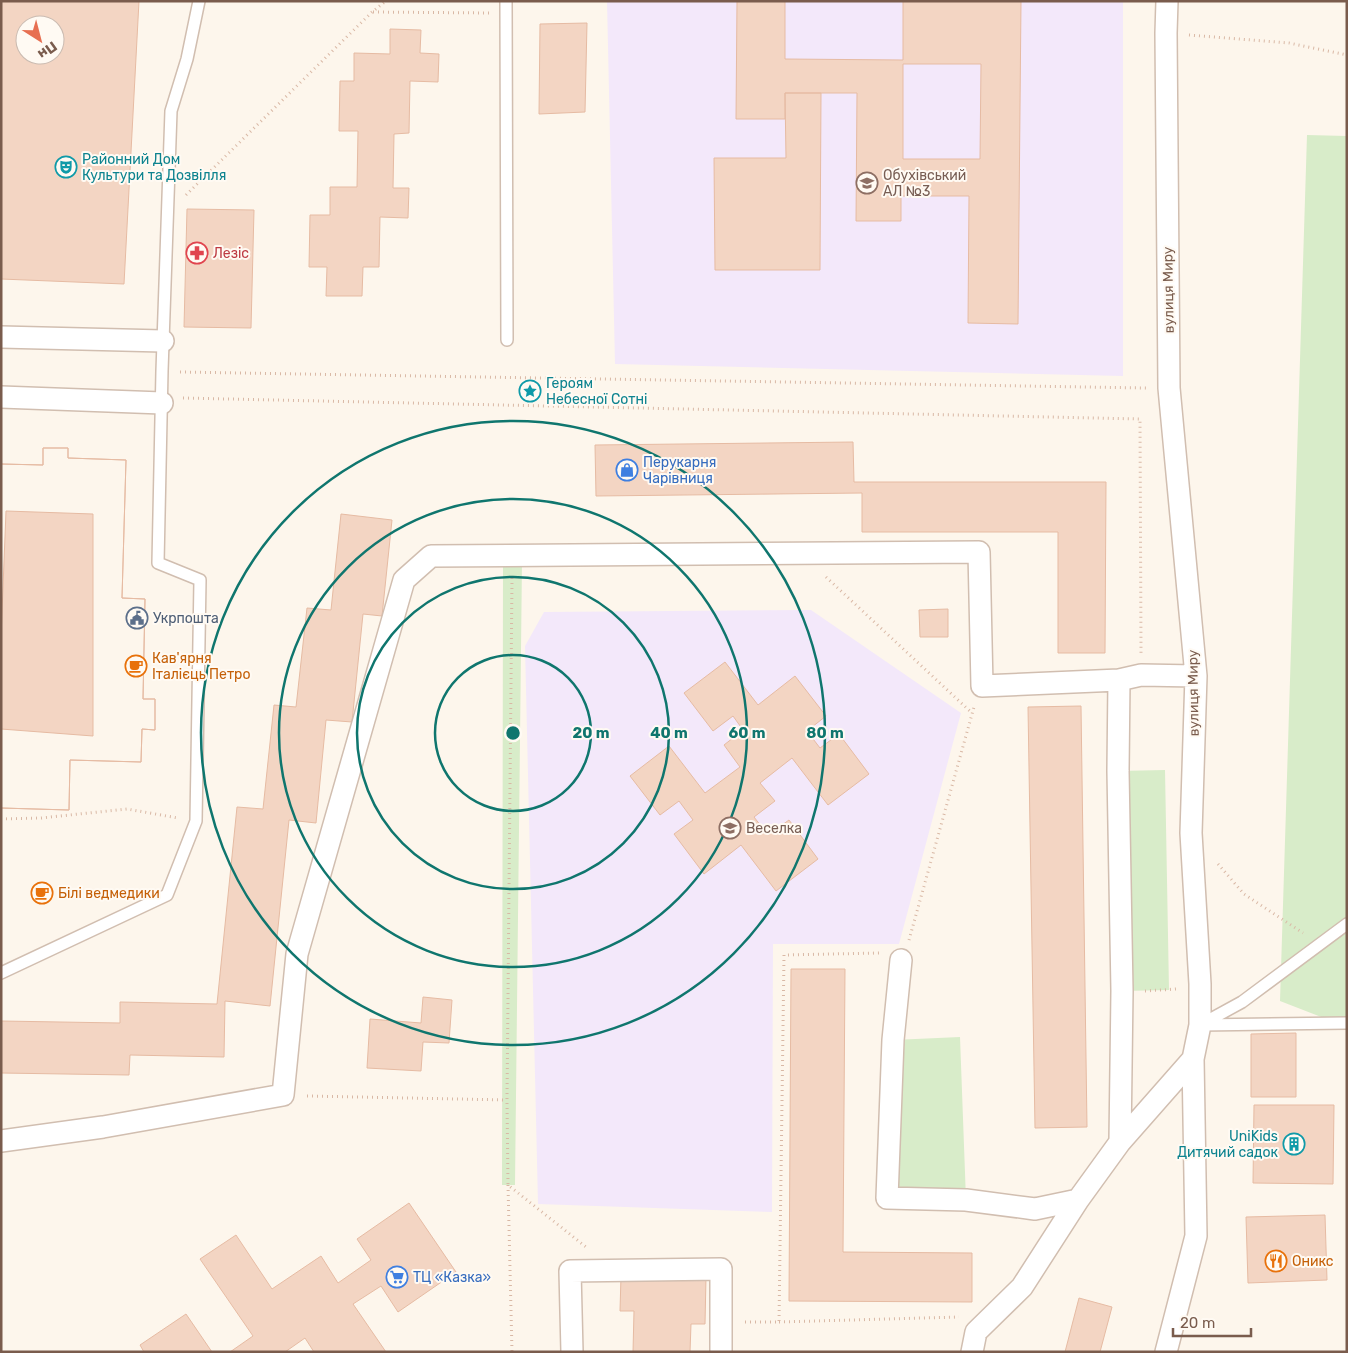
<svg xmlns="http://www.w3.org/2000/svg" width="1348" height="1353" viewBox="0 0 1348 1353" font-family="Rubik,sans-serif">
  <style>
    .education { fill: #f3e8fa }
    .green { fill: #d8ecc9 }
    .building { fill: #f3d5c3; stroke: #e6bba3; fill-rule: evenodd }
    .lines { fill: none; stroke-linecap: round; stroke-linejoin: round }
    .lane-casing { stroke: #d1beb0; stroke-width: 14 }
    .street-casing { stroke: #d1beb0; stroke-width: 24 }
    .path { stroke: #d9b8a5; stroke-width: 3; stroke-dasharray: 1 4; stroke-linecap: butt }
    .lane { stroke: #fff; stroke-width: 11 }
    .street { stroke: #fff; stroke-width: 21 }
    .ring { fill: none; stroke: #0f766e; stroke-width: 2.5 }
    .labels { text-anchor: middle; stroke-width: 4; stroke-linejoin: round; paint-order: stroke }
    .culture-label { font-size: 14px; fill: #0d838f; stroke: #fffaf3; text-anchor: start }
    .education-label { font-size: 14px; fill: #785e54; stroke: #fffaf3; text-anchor: start }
    .health-label { font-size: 14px; fill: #be3a42; stroke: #fffaf3; text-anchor: start }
    .street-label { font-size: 14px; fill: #7a5c4d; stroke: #fffaf3 }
    .shop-label { font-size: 14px; fill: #366cbe; stroke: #fffaf3; text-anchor: start }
    .service-label { font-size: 14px; fill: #4e5e75; stroke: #fffaf3; text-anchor: start }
    .food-label { font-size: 14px; fill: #c56008; stroke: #fffaf3; text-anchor: start }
    .centre { fill: #0f766e; stroke: #fffaf3; stroke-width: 2.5 }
    .ring-label { font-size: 15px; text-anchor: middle; font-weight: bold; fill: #0f766e; stroke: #fffaf3; stroke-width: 4; stroke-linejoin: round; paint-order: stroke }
  </style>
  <rect width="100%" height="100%" fill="#fdf6ec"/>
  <path class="education" d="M607,1H1123V376L615,364Z
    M811,610L961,713L899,944H773L772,1212L538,1204L525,646L544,612Z"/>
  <path class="green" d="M1307,135L1347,136V1027L1280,1001Z
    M503,560L522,561L515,1185H502Z
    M1165,770L1169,990L1122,991L1118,771Z
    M960,1037L966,1200L887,1198L893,1040Z"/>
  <path class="building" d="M1,1H139L124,284L1,279ZM25,25H55V55H25Z
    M737,1H785V59L903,60V1H1021L1018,324L968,323L969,196H901V221H856L857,93H785V119H736ZM903,64H981L980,159H903Z
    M587,23L585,112L539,114L540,24Z
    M390,29L421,30L420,53L439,54L438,82L410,81L409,133L394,134L393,188H409L408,218L380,217L379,267H363L362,296H326L327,267H309L310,215H330V187H357L358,131H339L340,81H354V53L390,54Z
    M785,93H821L820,270H715L714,158H786Z
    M187,209L254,210L251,328L184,327Z
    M853,442L854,482H1106L1105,653H1058V532H862V493L596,496L595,445Z
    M43,448H68V458L126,460L122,598L145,599L143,699H155V730L142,729L141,762L70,760L69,810L1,808V729L93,736V514L6,511L1,638V464L43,465Z
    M43,448H68V458L126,460L122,598L145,599L143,699H155V730L142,729L141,762L70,760L69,810L1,808V464L43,465Z
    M341,514L392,520L382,616L363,614L352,722L326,720L316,823L289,820L270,1006L225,1001L224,1057L130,1055L129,1075L1,1073V1021L120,1023V1002L217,1004L237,807L263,809L274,705L296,707L307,608L331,610Z
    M948,609V637H920L919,610Z
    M725,662L758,705L795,676L826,716L807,731L820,748L839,734L869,774L828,805L792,758L760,783L775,801L754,817L768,835L789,820L818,859L776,891L741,845L704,874L674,834L693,820L679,801L660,815L630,776L669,746L705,793L740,767L724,745L743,730L733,716L713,731L684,693Z
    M1081,706L1087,1127L1035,1128L1028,707Z
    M791,969H845L843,1252L972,1253V1302L789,1301Z
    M423,997L452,1000L449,1043L423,1042L421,1071L367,1068L370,1019L421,1023Z
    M1296,1033V1097H1251V1034Z
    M1254,1105H1334L1333,1184L1253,1183Z
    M409,1203L456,1272L398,1312L381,1286L353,1304L386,1352H314L305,1338L285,1352H230L253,1336L200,1259L236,1235L272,1289L321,1256L338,1283L371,1260L357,1239Z
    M1325,1215L1327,1280L1248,1283L1246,1217Z
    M621,1276L706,1277L705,1324H691L690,1352H633L634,1311H620Z
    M1079,1298L1112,1307L1100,1352H1065Z
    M186,1314L212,1352H144L140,1345Z"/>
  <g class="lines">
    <g class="lane-casing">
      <path id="lane" d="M506,1L507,340
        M1,973L167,895L196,821L200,580L158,563L162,371L171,111L187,59L199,1
        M1200,1025L1242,1002L1347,924
        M1201,1025L1347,1023"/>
    </g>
    <g class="street-casing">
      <path id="street" d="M1,337L163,341
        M1,397L162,403
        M1119,680L1118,771L1122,991L1120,1142
        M901,960L893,1040L887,1198L966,1200L1035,1209L1078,1200
        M1,1141L103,1127L283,1095L297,954L404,580L431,556L979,552L982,686L1119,680L1141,675L1196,676
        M572,1352L570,1271L721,1269V1352
        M972,1352L976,1332L1022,1287L1078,1200L1120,1142L1193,1059
        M1166,1352L1196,1236L1193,1059L1200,1025V984L1191,833L1196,676L1169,388L1166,33L1167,1"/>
    </g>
    <path class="path" d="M373,12L489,13
      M1189,35L1289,43L1347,55
      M186,195L372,12L386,1
      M180,372L1146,388
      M183,398L1140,419L1141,653
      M826,577L972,713
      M512,578L507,1100L508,1185L586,1247
      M1,819L41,818L127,809L178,818
      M1218,864L1244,894L1303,933
      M909,940L974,707
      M1145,991L1176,989
      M307,1096L507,1100
      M508,1185L512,1352
      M745,1322H779L784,955L879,953
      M779,1322L959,1317"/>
    <use href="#lane" class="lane"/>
    <use href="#street" class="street"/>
  </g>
  <g class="ring">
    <circle cx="513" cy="733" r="78"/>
    <circle cx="513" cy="733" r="156"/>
    <circle cx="513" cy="733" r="234"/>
    <circle cx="513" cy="733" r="312"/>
  </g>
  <defs>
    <g id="theatre-ring" transform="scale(1.125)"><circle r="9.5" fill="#fffaf3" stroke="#0f9aa8" stroke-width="1.5"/><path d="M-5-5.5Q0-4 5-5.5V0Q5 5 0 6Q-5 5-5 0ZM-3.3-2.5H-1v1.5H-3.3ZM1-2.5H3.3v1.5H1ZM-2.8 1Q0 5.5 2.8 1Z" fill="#0f9aa8"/></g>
    <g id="school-ring" transform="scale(1.125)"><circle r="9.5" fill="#fffaf3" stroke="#8d6e63" stroke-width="1.5"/><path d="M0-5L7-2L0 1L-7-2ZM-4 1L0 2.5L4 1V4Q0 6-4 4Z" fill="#8d6e63"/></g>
    <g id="pharmacy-ring" transform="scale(1.125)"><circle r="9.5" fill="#fffaf3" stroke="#e0444e" stroke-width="1.5"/><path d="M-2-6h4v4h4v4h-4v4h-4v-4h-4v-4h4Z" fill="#e0444e"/></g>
    <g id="sight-ring" transform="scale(1.125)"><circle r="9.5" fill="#fffaf3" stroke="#0f9aa8" stroke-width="1.5"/><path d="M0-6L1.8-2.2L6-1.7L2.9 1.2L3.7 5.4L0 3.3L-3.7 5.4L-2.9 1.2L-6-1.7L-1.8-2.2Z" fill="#0f9aa8"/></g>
    <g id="shop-ring" transform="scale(1.125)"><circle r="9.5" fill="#fffaf3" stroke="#3f7fe0" stroke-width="1.5"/><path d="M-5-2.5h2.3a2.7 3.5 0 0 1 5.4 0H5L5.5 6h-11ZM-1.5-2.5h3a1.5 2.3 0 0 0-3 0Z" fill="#3f7fe0"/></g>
    <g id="civic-ring" transform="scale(1.125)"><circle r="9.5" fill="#fffaf3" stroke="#5c6f8a" stroke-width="1.5"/><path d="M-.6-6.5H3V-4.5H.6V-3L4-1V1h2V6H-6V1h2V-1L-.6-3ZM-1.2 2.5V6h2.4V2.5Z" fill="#5c6f8a"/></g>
    <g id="cafe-ring" transform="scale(1.125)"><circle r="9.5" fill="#fffaf3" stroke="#e8710a" stroke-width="1.5"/><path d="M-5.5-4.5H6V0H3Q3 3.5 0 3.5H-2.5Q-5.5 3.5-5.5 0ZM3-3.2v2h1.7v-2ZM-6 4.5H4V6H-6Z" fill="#e8710a"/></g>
    <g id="building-ring" transform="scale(1.125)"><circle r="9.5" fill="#fffaf3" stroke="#0f9aa8" stroke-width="1.5"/><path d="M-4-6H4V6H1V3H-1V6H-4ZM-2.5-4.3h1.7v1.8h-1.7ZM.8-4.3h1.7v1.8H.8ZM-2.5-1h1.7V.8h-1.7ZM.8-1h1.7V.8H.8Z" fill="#0f9aa8"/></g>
    <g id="restaurant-ring" transform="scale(1.125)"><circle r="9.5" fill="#fffaf3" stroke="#e8710a" stroke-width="1.5"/><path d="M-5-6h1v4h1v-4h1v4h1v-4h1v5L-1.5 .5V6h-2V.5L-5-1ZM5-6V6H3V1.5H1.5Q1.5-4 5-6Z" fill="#e8710a"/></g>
    <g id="supermarket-ring" transform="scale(1.125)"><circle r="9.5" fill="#fffaf3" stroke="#3f7fe0" stroke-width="1.5"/><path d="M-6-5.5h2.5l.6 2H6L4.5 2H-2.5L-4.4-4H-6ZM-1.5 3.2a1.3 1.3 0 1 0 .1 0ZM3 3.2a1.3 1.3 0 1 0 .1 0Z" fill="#3f7fe0"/></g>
  </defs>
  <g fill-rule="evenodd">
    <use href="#theatre-ring" x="66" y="167"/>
    <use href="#school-ring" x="867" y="183"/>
    <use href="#pharmacy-ring" x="197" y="253"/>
    <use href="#sight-ring" x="530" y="391"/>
    <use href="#shop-ring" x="627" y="470"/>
    <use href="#civic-ring" x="137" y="618"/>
    <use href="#cafe-ring" x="136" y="666"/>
    <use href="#school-ring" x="730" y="828"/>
    <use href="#cafe-ring" x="42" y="893"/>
    <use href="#building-ring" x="1294" y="1144"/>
    <use href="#restaurant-ring" x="1276" y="1261"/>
    <use href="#supermarket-ring" x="397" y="1277"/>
  </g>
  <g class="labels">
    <g class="culture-label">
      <text x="82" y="164">Районний Дом<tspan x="82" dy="16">Культури та Дозвілля</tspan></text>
      <text x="546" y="388">Героям<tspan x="546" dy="16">Небесної Сотні</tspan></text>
      <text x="1278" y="1141" text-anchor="end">UniKids<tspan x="1278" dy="16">Дитячий садок</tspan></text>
    </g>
    <g class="education-label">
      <text x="883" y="180">Обухівський<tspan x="883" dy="16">АЛ №3</tspan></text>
      <text x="746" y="833">Веселка</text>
    </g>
    <g class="health-label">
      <text x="213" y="258">Лезіс</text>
    </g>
    <g class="street-label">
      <text transform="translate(1168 290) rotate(-91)" y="5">вулиця Миру</text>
      <text transform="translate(1193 693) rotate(-91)" y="5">вулиця Миру</text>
    </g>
    <g class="shop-label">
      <text x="643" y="467">Перукарня<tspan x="643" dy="16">Чарівниця</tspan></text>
      <text x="413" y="1282">ТЦ «Казка»</text>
    </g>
    <g class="service-label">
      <text x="153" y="623">Укрпошта</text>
    </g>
    <g class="food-label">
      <text x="152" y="663">Кав'ярня<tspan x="152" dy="16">Італієць Петро</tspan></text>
      <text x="58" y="898">Білі ведмедики</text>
      <text x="1292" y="1266">Оникс</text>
    </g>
  </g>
  <circle cx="513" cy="733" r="8" class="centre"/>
  <g class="ring-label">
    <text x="591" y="738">20 m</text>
    <text x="669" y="738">40 m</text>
    <text x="747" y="738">60 m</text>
    <text x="825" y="738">80 m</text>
  </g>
  <rect width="1348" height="1353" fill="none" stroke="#7a5c4d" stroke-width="5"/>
  <g transform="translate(40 40) rotate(144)"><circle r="24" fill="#fffaf3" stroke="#cabbb1"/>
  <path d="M0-4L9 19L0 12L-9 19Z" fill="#e76f51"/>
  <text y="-8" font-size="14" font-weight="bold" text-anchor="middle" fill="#7a5c4d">Пн</text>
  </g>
  <path d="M1173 1328v8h78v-8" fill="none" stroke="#7a5c4d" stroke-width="2.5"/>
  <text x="1180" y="1328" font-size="15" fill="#7a5c4d" stroke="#fffaf3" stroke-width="4" paint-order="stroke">20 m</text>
</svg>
